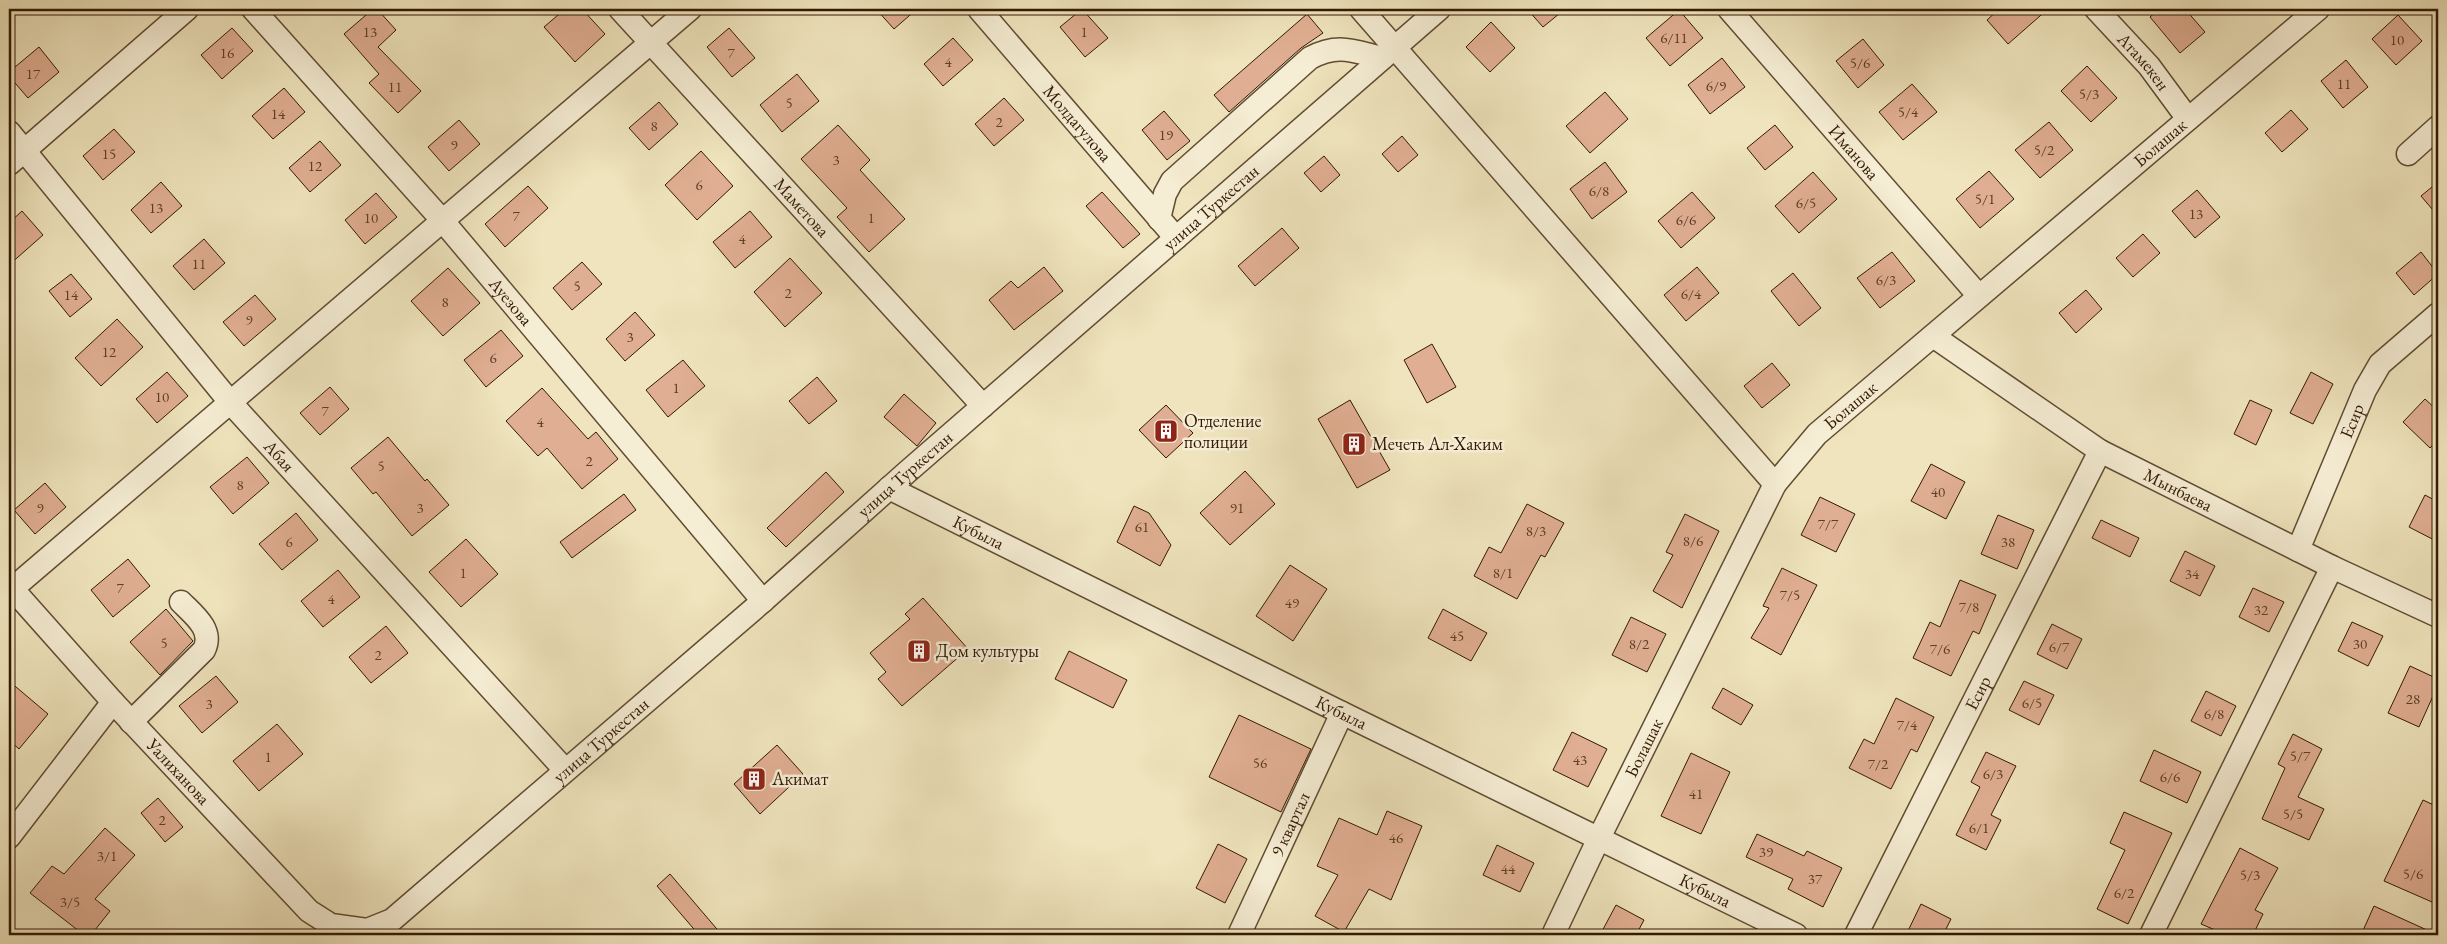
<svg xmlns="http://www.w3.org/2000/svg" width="2447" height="944" viewBox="0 0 2447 944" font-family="'EB Garamond',serif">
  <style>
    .building { fill: #e0ae92; stroke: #321904 }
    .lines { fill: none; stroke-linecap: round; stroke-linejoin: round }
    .minor-casing { stroke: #614c32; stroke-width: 25 }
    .minor { stroke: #f5edd4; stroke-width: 22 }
    .labels { text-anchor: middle; stroke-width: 5; stroke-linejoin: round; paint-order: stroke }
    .number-label { font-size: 15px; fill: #5e3e28 }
    .street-label { font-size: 18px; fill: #321904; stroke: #f5edd4 }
    .poi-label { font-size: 18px; fill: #321904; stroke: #f5edd4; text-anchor: start }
  </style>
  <rect width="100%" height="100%" fill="#efe4bd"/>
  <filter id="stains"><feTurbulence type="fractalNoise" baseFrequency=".004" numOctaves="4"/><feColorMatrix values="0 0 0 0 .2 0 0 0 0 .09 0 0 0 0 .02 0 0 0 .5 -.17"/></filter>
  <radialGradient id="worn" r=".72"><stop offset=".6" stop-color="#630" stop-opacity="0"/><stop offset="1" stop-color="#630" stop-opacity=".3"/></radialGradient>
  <path class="building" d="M373,9H377L396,30L378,47L421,91L398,113L369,83L379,74L344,34Z
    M565,9H582L605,34L575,62L544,27Z
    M876,9H917L894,29Z
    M1082,9L1108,38L1085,57L1060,27Z
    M1527,9H1565L1543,27Z
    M1999,9H2048L2008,44L1987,20Z
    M2159,9H2185L2205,32L2180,53L2150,17Z
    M1679,10L1703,38L1670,66L1646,38Z
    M1307,14L1323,33L1301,48L1229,112L1214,95Z
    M2398,15L2422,41L2396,65L2372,39Z
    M1491,22L1515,48L1490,72L1466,47Z
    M232,28L253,51L222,79L201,55Z
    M729,28L755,58L732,77L707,47Z
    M953,38L973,60L943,86L924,64Z
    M1863,39L1884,65L1858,88L1836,61Z
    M39,47L59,72L28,98L9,76V72Z
    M1722,58L1745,87L1710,114L1688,85Z
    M2346,60L2368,87L2343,108L2321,81Z
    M2087,66L2117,98L2091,122L2061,91Z
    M797,74L819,101L782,132L760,105Z
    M1912,84L1937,112L1903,140L1879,112Z
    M284,88L305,112L273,139L252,116Z
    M1605,92L1628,119L1590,153L1566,126Z
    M1004,98L1024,120L994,146L975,124Z
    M659,102L678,124L649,150L629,128Z
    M2291,110L2308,129L2282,152L2265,133Z
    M1164,111L1190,141L1167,160L1142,130Z
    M459,120L480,144L449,171L428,147Z
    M2049,122L2073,150L2040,178L2015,150Z
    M838,125L870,160L860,170L905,219L869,252L837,217L847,208L801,159Z
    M1775,125L1793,147L1765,170L1747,148Z
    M114,129L135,152L103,180L83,156Z
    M1402,136L1418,155L1398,172L1382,154Z
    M320,141L341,165L310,192L289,168Z
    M701,151L733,186L697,220L665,185Z
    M1324,156L1340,175L1321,192L1304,173Z
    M1605,162L1627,192L1592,219L1570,189Z
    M1989,171L2014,199L1980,228L1956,199Z
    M1813,172L1837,199L1799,233L1775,206Z
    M161,182L182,206L151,233L131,210Z
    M2438,182V216L2421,196Z
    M528,186L548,208L505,247L485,224Z
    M2197,190L2220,217L2195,238L2172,211Z
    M1102,192L1140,234L1123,248L1086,206Z
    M1692,192L1715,218L1681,248L1658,221Z
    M376,193L397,217L365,244L345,220Z
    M22,211L43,235L9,265V223Z
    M750,211L772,237L735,268L713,242Z
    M1282,228L1299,248L1255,286L1238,266Z
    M2143,234L2160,253L2133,277L2116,258Z
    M204,239L225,263L194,290L173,266Z
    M1892,252L1915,281L1880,308L1857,278Z
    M2421,252L2438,274L2414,295L2396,273Z
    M790,258L822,293L785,327L754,292Z
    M582,262L602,284L572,310L553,288Z
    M1044,267L1063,291L1014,330L989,300L1011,281L1018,288Z
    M1697,267L1719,293L1686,321L1664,295Z
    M448,268L480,303L443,336L411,301Z
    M1793,273L1821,308L1799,326L1771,291Z
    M71,274L92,299L70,317L49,291Z
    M2086,290L2102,309L2076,333L2059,313Z
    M255,295L276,319L244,346L223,322Z
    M635,312L655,335L625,361L606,339Z
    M117,319L143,347L101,386L75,358Z
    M501,330L523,356L486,387L464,360Z
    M1432,344L1456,387L1427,403L1404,360Z
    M683,360L705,386L668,417L646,390Z
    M1772,363L1790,385L1762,408L1744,386Z
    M167,372L188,396L157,423L136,399Z
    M2311,372L2333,384L2313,424L2290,413Z
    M817,377L837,401L809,424L789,401Z
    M330,387L349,409L320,435L300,413Z
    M542,388L588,439L596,432L618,459L582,489L547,448L538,456L506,421Z
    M904,394L936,423L917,446L884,417Z
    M2425,399L2438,411V439L2430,448L2403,422Z
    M1350,400L1390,470L1357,488L1318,419Z
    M2250,400L2272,410L2256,445L2234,434Z
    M1166,405L1193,433L1166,458L1139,430Z
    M388,437L425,481L427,479L449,505L412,536L376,492L373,494L351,468Z
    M247,457L269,483L233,514L210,487Z
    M1931,464L1965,482L1946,519L1911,501Z
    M1245,471L1275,504L1230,545L1200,513Z
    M826,472L844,492L786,547L767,528Z
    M45,483L66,507L35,534L14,510Z
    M624,494L636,510L572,558L560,542Z
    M2425,495L2438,502V542L2409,527Z
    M1820,497L1855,514L1836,552L1801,535Z
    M1527,504L1564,523L1545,557L1541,555L1517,599L1474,576L1489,547L1501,553Z
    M1134,506L1149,513L1171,545L1160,566L1117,542Z
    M296,513L318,540L282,570L259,544Z
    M1685,514L1719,531L1682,608L1653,591L1673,555L1666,552Z
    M1998,515L2034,530L2017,569L1981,554Z
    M2101,520L2139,538L2130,557L2092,538Z
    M466,539L498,574L461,607L429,572Z
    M2185,551L2215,566L2200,596L2170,581Z
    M128,559L150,586L113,617L91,590Z
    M1290,565L1327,589L1293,641L1256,616Z
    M1782,568L1817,585L1781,655L1751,638L1769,608L1763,606Z
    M338,570L360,597L323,627L301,601Z
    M1960,580L1996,595L1979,634L1973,631L1951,676L1913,658L1930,622L1940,627Z
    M2253,588L2284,602L2269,632L2239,617Z
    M923,598L968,649L902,706L878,679L886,672L870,653L910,619L905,614Z
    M166,609L193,641L160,675L130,642Z
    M1443,609L1487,633L1471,661L1428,638Z
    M1631,617L1666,634L1647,672L1612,655Z
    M2352,622L2383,636L2368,666L2338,651Z
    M2052,624L2082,639L2067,669L2037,654Z
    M386,626L408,653L371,683L349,657Z
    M1069,651L1127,680L1113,708L1055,679Z
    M2410,666L2438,679V685L2419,727L2388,713Z
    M216,676L238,702L202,733L179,706Z
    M9,681L48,714L19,749L9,740Z
    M2024,681L2054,695L2039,725L2009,710Z
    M1723,688L1753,705L1741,725L1712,708Z
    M2206,691L2236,706L2221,736L2191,721Z
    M1896,698L1934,717L1917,752L1911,749L1891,789L1849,768L1864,739L1874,744Z
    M1239,715L1311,749L1281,812L1209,777Z
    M277,724L303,754L259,791L233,761Z
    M1572,732L1607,749L1588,787L1553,770Z
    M2293,734L2322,749L2298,797L2324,809L2309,840L2262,819L2285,768L2278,764Z
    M777,745L803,774L760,814L734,784Z
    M2154,750L2201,772L2187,803L2140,781Z
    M1986,752L2016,766L1991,815L2001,820L1986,850L1956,835L1980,787L1971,782Z
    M1691,753L1730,772L1701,834L1661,816Z
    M158,798L183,827L165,842L141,813Z
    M2423,800L2438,807V888L2432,902L2384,881Z
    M1387,811L1422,826L1391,900L1369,889L1344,932L1315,916L1338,875L1317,866L1339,818L1377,835Z
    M2124,812L2172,833L2128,924L2097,909L2125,850L2110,843Z
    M105,828L135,855L95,899L110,911L91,935H84L30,893L52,866L64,874Z
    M1757,834L1804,856L1807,851L1842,868L1823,907L1788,889L1793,879L1746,857Z
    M1218,844L1247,859L1225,903L1196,888Z
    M1497,845L1534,863L1520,892L1483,875Z
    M2240,848L2278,868L2255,910L2263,914L2253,935H2227L2201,924Z
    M670,874L722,935H699L657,886Z
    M1921,904L1951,919L1943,935H1906Z
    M1616,905L1644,920L1636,935H1600Z
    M2374,906L2438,935H2361Z"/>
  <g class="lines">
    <g class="minor-casing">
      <g id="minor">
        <path id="s1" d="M253,9L442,220L763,601"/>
        <path id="s2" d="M620,9L983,406"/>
        <path id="s3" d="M979,9L1176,238"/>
        <path d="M1361,9L1775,484"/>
        <path id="s4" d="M1729,9L1979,296"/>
        <path id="s5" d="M2096,9L2149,66L2188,119"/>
        <path id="s6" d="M9,132L230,402L565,770"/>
        <path d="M2408,154L2438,127"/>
        <path d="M9,164L187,9"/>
        <path d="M1159,219L1165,194L1172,181L1310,58C1338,43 1353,51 1382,58"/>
        <path id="s7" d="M1933,336L2100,451L2332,567L2438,616"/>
        <path id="s8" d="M889,488L1342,713L1796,935"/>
        <path id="s9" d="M2298,550L2365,390L2380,364L2438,314"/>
        <path id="s10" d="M9,585L113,702L309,911L331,925L367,930L392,920L763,601L906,473L1439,9"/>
        <path d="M12,589L690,9"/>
        <path d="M131,722L204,650C214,630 194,615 181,602"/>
        <path d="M9,837L113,702"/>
        <path id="s11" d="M1239,935L1342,713"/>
        <path id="s12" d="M1553,935L1599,838L1775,484L1817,434L2318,9"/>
        <path id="s13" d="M1856,935L2100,451"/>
        <path d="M2151,935L2332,567"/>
      </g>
    </g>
    <use href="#minor" class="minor"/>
  </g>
  <defs>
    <g id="building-square" transform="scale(1.25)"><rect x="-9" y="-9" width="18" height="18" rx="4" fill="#8f2418" stroke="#f5edd4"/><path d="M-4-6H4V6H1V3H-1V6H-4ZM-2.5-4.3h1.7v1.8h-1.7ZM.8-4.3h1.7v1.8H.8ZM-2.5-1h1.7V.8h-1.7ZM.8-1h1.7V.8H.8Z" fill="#fff"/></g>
  </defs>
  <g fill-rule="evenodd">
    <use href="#building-square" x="1166" y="431"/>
    <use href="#building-square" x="1354" y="444"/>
    <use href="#building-square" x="919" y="651"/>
    <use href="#building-square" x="754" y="779"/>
  </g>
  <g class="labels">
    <g class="number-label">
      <text x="370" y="37">13</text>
      <text x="1084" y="37">1</text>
      <text x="1674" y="43">6/11</text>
      <text x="2397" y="45">10</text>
      <text x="227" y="58">16</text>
      <text x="731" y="58">7</text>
      <text x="948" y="67">4</text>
      <text x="1860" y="68">5/6</text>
      <text x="33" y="79">17</text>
      <text x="2344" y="89">11</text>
      <text x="1716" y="91">6/9</text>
      <text x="395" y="92">11</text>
      <text x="2089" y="99">5/3</text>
      <text x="789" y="108">5</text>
      <text x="1908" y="117">5/4</text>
      <text x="278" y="119">14</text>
      <text x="999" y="127">2</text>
      <text x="654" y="131">8</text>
      <text x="1166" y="140">19</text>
      <text x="454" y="150">9</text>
      <text x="2044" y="155">5/2</text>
      <text x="109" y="159">15</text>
      <text x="836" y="165">3</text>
      <text x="315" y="171">12</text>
      <text x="699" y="190">6</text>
      <text x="1599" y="196">6/8</text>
      <text x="1985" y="204">5/1</text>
      <text x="1806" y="208">6/5</text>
      <text x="156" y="213">13</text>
      <text x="2196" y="219">13</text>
      <text x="516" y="221">7</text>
      <text x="371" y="223">10</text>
      <text x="871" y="223">1</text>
      <text x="1686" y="225">6/6</text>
      <text x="742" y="244">4</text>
      <text x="199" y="269">11</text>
      <text x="1886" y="285">6/3</text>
      <text x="577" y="291">5</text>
      <text x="788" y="298">2</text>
      <text x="1691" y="299">6/4</text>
      <text x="71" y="300">14</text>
      <text x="445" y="307">8</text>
      <text x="249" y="325">9</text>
      <text x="630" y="342">3</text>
      <text x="109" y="357">12</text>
      <text x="493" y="363">6</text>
      <text x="676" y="393">1</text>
      <text x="162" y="402">10</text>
      <text x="325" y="416">7</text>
      <text x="540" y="427">4</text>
      <text x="589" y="466">2</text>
      <text x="381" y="471">5</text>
      <text x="240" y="490">8</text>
      <text x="1938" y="497">40</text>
      <text x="40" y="513">9</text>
      <text x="420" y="513">3</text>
      <text x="1237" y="513">91</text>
      <text x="1828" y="529">7/7</text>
      <text x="1142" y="532">61</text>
      <text x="1536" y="536">8/3</text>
      <text x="1693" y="546">8/6</text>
      <text x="289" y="547">6</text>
      <text x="2008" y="547">38</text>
      <text x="463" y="578">1</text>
      <text x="1503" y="578">8/1</text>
      <text x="2192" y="579">34</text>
      <text x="120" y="593">7</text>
      <text x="1790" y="600">7/5</text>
      <text x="331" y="604">4</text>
      <text x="1292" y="608">49</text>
      <text x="1969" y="612">7/8</text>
      <text x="2261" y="615">32</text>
      <text x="1457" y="641">45</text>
      <text x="164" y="648">5</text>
      <text x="1639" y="649">8/2</text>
      <text x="2360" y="649">30</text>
      <text x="2059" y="652">6/7</text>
      <text x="1940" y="654">7/6</text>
      <text x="378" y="660">2</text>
      <text x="2413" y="704">28</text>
      <text x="2032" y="708">6/5</text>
      <text x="209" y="709">3</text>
      <text x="2214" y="719">6/8</text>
      <text x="1907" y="730">7/4</text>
      <text x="2300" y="761">5/7</text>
      <text x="268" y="762">1</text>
      <text x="1580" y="765">43</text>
      <text x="1260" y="768">56</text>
      <text x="1878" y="769">7/2</text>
      <text x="1993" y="779">6/3</text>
      <text x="2170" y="782">6/6</text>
      <text x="1696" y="799">41</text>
      <text x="2293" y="819">5/5</text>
      <text x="162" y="825">2</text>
      <text x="1979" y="833">6/1</text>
      <text x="1396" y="843">46</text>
      <text x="1766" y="857">39</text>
      <text x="107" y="861">3/1</text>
      <text x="1508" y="874">44</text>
      <text x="2413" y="879">5/6</text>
      <text x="2250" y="880">5/3</text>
      <text x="1815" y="884">37</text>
      <text x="2124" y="898">6/2</text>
      <text x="70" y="907">3/5</text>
    </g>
    <g class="street-label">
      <text dy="6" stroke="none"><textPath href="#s5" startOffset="71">Атамекен</textPath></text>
      <text dy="6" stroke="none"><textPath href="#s3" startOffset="151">Молдагулова</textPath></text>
      <text dy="6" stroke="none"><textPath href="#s12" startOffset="1018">Болашак</textPath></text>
      <text dy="6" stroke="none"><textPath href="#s4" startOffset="190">Иманова</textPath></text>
      <text dy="6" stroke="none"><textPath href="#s2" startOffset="269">Маметова</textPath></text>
      <text dy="6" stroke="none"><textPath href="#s10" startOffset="1618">улица Туркестан</textPath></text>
      <text dy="6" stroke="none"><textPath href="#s1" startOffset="390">Ауезова</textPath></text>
      <text dy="6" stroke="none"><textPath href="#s12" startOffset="612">Болашак</textPath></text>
      <text dy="6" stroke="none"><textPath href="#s9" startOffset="140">Есир</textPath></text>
      <text dy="6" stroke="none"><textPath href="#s6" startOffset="422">Абая</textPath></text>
      <text dy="6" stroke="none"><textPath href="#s10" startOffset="1212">улица Туркестан</textPath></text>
      <text dy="6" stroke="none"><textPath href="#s7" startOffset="290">Мынбаева</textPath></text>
      <text dy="6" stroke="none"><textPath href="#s8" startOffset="100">Кубыла</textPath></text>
      <text dy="6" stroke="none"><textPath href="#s13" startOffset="271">Есир</textPath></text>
      <text dy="6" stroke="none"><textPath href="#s8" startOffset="505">Кубыла</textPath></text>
      <text dy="6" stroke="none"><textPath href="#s10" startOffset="808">улица Туркестан</textPath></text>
      <text dy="6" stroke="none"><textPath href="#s12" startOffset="208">Болашак</textPath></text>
      <text dy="6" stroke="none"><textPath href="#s10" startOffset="252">Уалиханова</textPath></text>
      <text dy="6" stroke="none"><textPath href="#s11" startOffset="122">9 квартал</textPath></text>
      <text dy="6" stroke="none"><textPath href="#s8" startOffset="910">Кубыла</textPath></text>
    </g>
    <g class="poi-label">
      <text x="1184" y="427">Отделение<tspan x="1184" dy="21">полиции</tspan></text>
      <text x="1372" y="450">Мечеть Ал-Хаким</text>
      <text x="936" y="657">Дом культуры</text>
      <text x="772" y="785">Акимат</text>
    </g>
  </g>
  <rect width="2447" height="944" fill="none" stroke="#efe4bd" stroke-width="30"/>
  <rect x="10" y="10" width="2427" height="924" fill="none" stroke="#321904" stroke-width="2.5"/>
  <rect x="15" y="15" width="2417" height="914" fill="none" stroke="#321904"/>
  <rect width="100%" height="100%" filter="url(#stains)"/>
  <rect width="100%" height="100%" fill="url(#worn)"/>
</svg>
